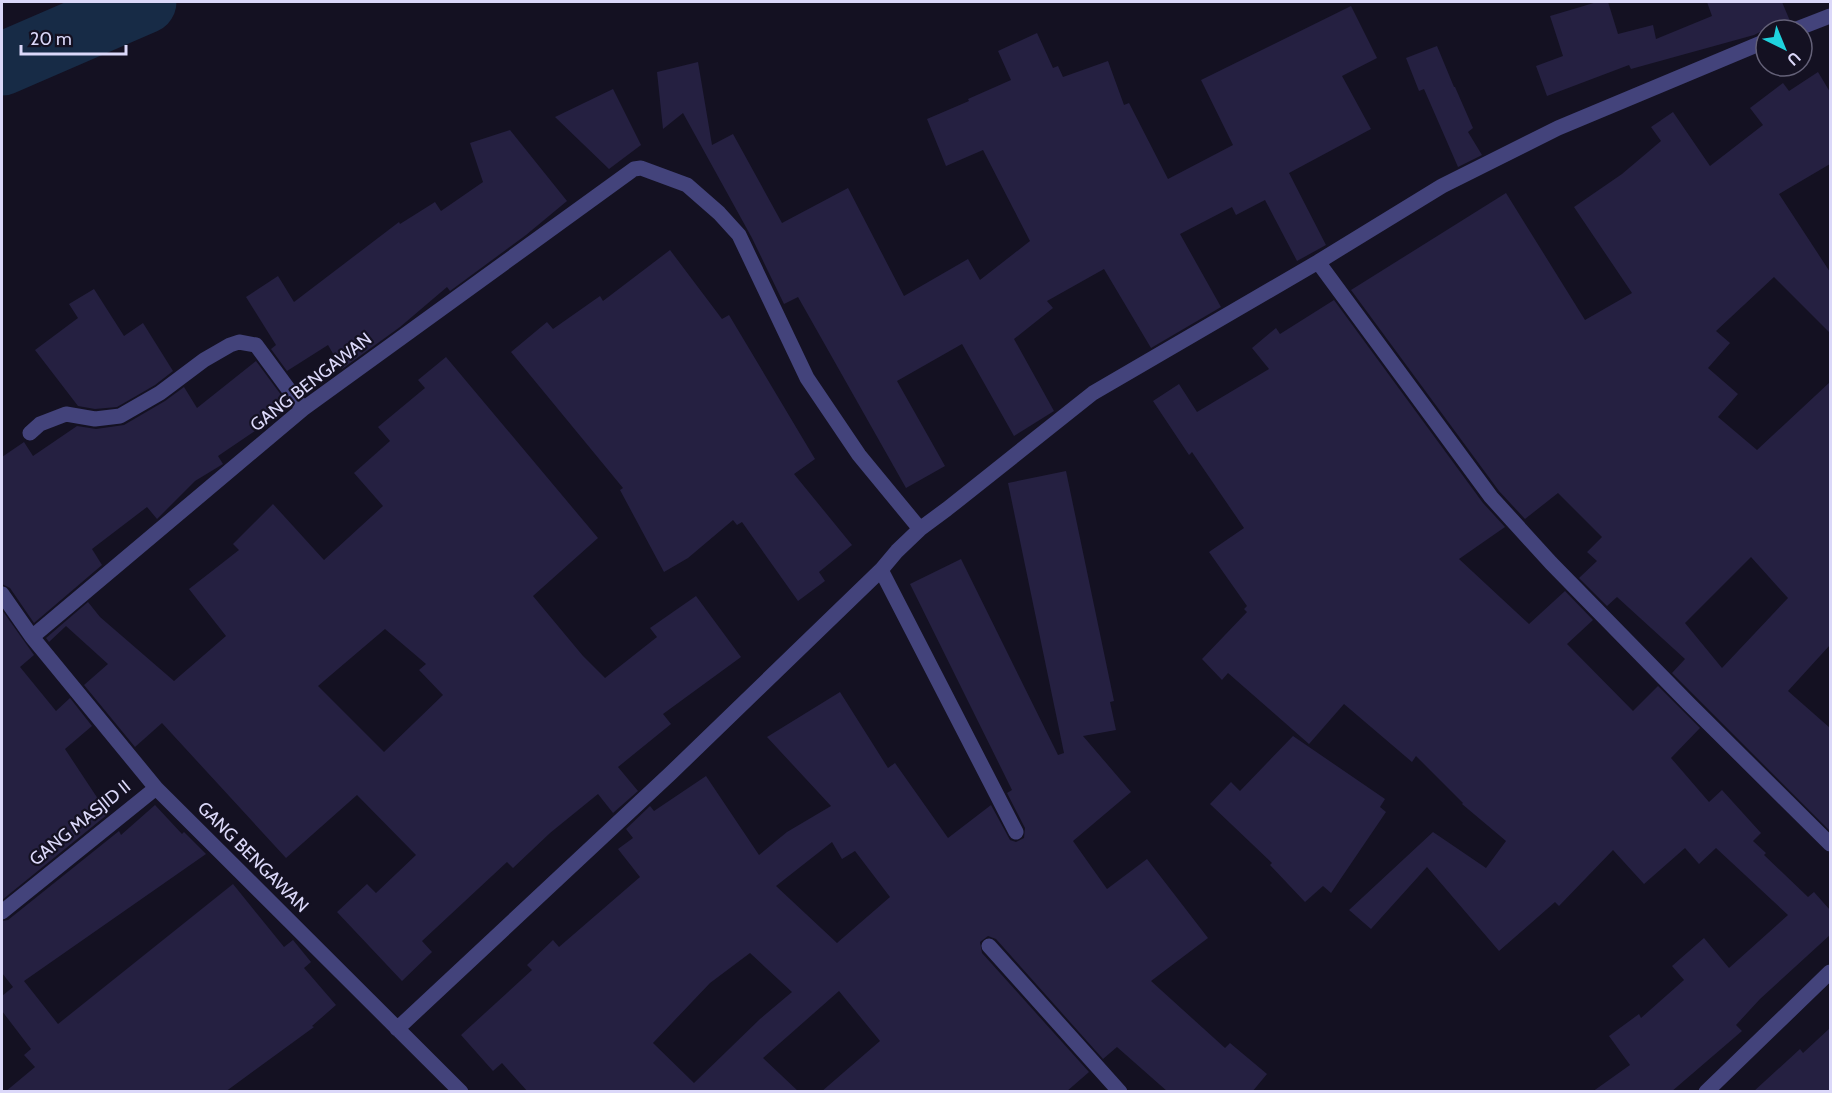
<svg xmlns="http://www.w3.org/2000/svg" width="1832" height="1093" viewBox="0 0 1832 1093" font-family="Cabin,sans-serif">
  <style>
    .lines { fill: none; stroke-linecap: round; stroke-linejoin: round }
    .river { stroke: #172b46; stroke-width: 63 }
    .building { fill: #252041; fill-rule: evenodd }
    .minor { stroke: #43437b; stroke-width: 15 }
    .labels { text-anchor: middle; stroke-width: 4.5; stroke-linejoin: round; paint-order: stroke }
    .street-label { font-size: 18px; fill: #dbd8f9; stroke: #141122 }
  </style>
  <rect width="100%" height="100%" fill="#141122"/>
  <g class="lines">
    <path class="river" d="M2,64L145,2"/>
  </g>
  <path class="building" d="M1597,2H1608L1618,34L1653,25L1656,39L1712,16L1707,2H1782L1790,21L1785,26L1764,30L1754,35L1631,69L1629,65L1547,96L1536,66L1563,56L1550,16Z
    M1351,6L1377,58L1342,76L1371,129L1289,173L1326,245L1297,261L1265,200L1236,215L1232,207L1180,234L1221,307L1151,348L1104,269L1047,301L1053,308L1014,339L1054,411L1014,436L962,344L897,381L945,466L906,488L798,297L784,304L752,238L683,113L663,129L657,72L698,62L712,145L733,134L782,223L848,188L904,296L968,259L980,280L1030,241L983,150L946,166L927,119L969,101L968,99L1011,80L998,51L1037,33L1053,68L1058,66L1063,77L1108,61L1124,105L1129,103L1168,179L1233,145L1201,80Z
    M1437,46L1454,87H1455L1473,128L1468,132L1482,155L1458,167L1424,89L1419,91L1406,58Z
    M1818,72L1830,92V164L1779,194L1830,272V333L1774,277L1716,331L1730,343L1708,368L1738,394L1718,417L1757,450L1830,382V645L1788,691L1830,728V831L1672,673L1685,659L1617,597L1607,606L1579,578L1597,561L1587,552L1602,537L1558,493L1525,519L1499,491L1351,290L1506,193L1585,320L1632,293L1574,207L1622,174L1661,141L1651,127L1673,112L1710,166L1763,125L1750,108L1783,83L1789,91ZM1751,557L1788,598L1722,668L1685,623Z
    M613,89L641,145L609,169L555,117Z
    M510,130L567,201L526,235L450,291L447,287L400,327L342,369L328,345L287,371L271,349L276,345L246,297L278,276L294,302L399,222L400,224L435,202L441,211L483,182L470,143Z
    M670,250L722,319L729,315L815,459L794,474L852,545L819,572L825,581L798,601L742,522L737,525L733,520L688,558L664,572L620,490L623,488L511,352L547,322L553,329L600,296L603,301Z
    M94,289L124,336L143,323L173,371L155,385L117,407L95,409L78,406L35,350L78,318L69,304Z
    M1334,300L1483,503L1505,527L1459,559L1529,624L1565,591L1593,620L1567,644L1633,711L1658,686L1700,728L1671,758L1709,802L1722,790L1761,833L1753,841L1766,853L1764,855L1808,897L1814,892L1830,910V935L1760,999L1736,1025L1742,1031L1671,1092H1592L1630,1065L1609,1036L1639,1014L1641,1018L1684,980L1672,966L1704,938L1729,968L1788,915L1716,848L1699,864L1685,848L1644,884L1613,850L1559,906L1555,902L1499,951L1427,867L1371,929L1349,910L1433,832L1486,868L1506,841L1462,804L1463,803L1416,756L1412,762L1344,704L1309,744L1228,673L1222,680L1202,659L1247,612L1244,609L1247,606L1209,552L1244,528L1192,452L1189,455L1153,401L1179,384L1197,412L1269,369L1252,348L1276,328L1280,334Z
    M446,357L598,538L533,596L583,656L605,678L657,637L650,628L696,596L741,657L663,714L671,724L618,767L638,791L613,813L598,794L550,833L513,868L507,862L422,941L432,952L402,981L337,912L367,884L376,893L416,855L357,795L286,858L162,723L135,747L84,685L108,664L66,626L49,642L46,638L88,602L100,617L174,681L226,636L189,589L239,550L233,544L273,504L324,560L383,506L354,473L390,441L378,427L425,388L418,380ZM385,629L426,664L419,670L443,695L384,752L318,686Z
    M256,361L290,407L218,456L223,464L195,481L157,519L147,507L92,549L102,565L34,623L10,588L2,584V457L24,442L33,456L77,426L96,429L124,425L165,401L184,387L197,408Z
    M1066,471L1114,701L1110,702L1116,730L1083,736L1131,792L1073,841L1107,889L1147,859L1208,938L1151,981L1225,1048L1230,1043L1267,1074L1252,1092H1168L1117,1047L1103,1059L996,939L988,936L980,942L982,953L1089,1072L1066,1092H821L880,1041L839,991L763,1058L799,1092H528L502,1063L493,1071L461,1035L532,970L527,965L553,940L559,947L640,877L618,849L633,838L626,829L650,806L654,811L706,776L759,855L787,832L831,806L767,737L840,692L888,768L895,763L948,838L991,805L1010,840L1016,842L1024,838L1025,828L1007,793L1012,790L910,584L961,559L1058,755L1064,753L1008,483ZM832,842L842,859L855,851L890,897L837,943L776,886ZM750,953L792,992L760,1019L694,1083L653,1043L710,983Z
    M2,610L34,655L20,667L56,711L70,698L92,726L65,749L108,814L2,900Z
    M1293,736L1385,799L1380,807L1386,812L1331,893L1323,886L1305,902L1270,865L1272,863L1210,804L1231,782L1240,791Z
    M155,805L182,834L184,832L206,854L24,981L58,1024L233,884L284,947L293,940L311,962L304,968L336,1005L312,1026L314,1027L225,1092H5L35,1067L24,1055L31,1049L2,1011V996L13,987L2,973V921L8,920L119,831L121,835Z
    M1830,1028V1092H1753L1800,1049L1803,1053Z"/>
  <g class="lines">
    <path class="minor" d="M1794,30L1830,16
      M1318,262L1491,497L1551,563L1688,703L1830,844
      M30,433L40,424L66,414L95,419L120,416L160,393L204,360L230,345L239,342L256,345L303,409
      M881,570L1016,832
      M2,594L32,637
      M2,912L156,788
      M989,946L1120,1092
      M397,1029L671,773L881,570L897,551L920,529L947,509L1093,393L1318,262L1442,186L1558,128L1766,41
      M461,1092L156,788L32,637L303,409L634,169L641,168L687,185L719,213L739,235L807,378L859,455L920,529
      M1706,1092L1830,972"/>
  </g>
  <g class="labels">
    <g class="street-label">
      <text transform="translate(311 382) rotate(-38)" y="6">GANG BENGAWAN</text>
      <text transform="translate(80 823) rotate(-39)" y="6">GANG MASJID II</text>
      <text transform="translate(253 857) rotate(45)" y="6">GANG BENGAWAN</text>
    </g>
  </g>
  <rect width="1832" height="1093" fill="none" stroke="#dbd8f9" stroke-width="6"/>
  <g transform="translate(1784 48) rotate(137)"><circle r="28" fill="#141122" stroke="#646178" stroke-width="1.5"/>
  <path d="M0-4.5L10 22L0 15L-10 22Z" fill="#1fd3de"/>
  <text y="-9" font-size="16" font-weight="bold" text-anchor="middle" fill="#dbd8f9">U</text>
  </g>
  <path d="M21 45v9h105v-9" fill="none" stroke="#dbd8f9" stroke-width="3"/>
  <text x="30" y="45" font-size="18" fill="#dbd8f9" stroke="#141122" stroke-width="4.5" paint-order="stroke">20 m</text>
</svg>
